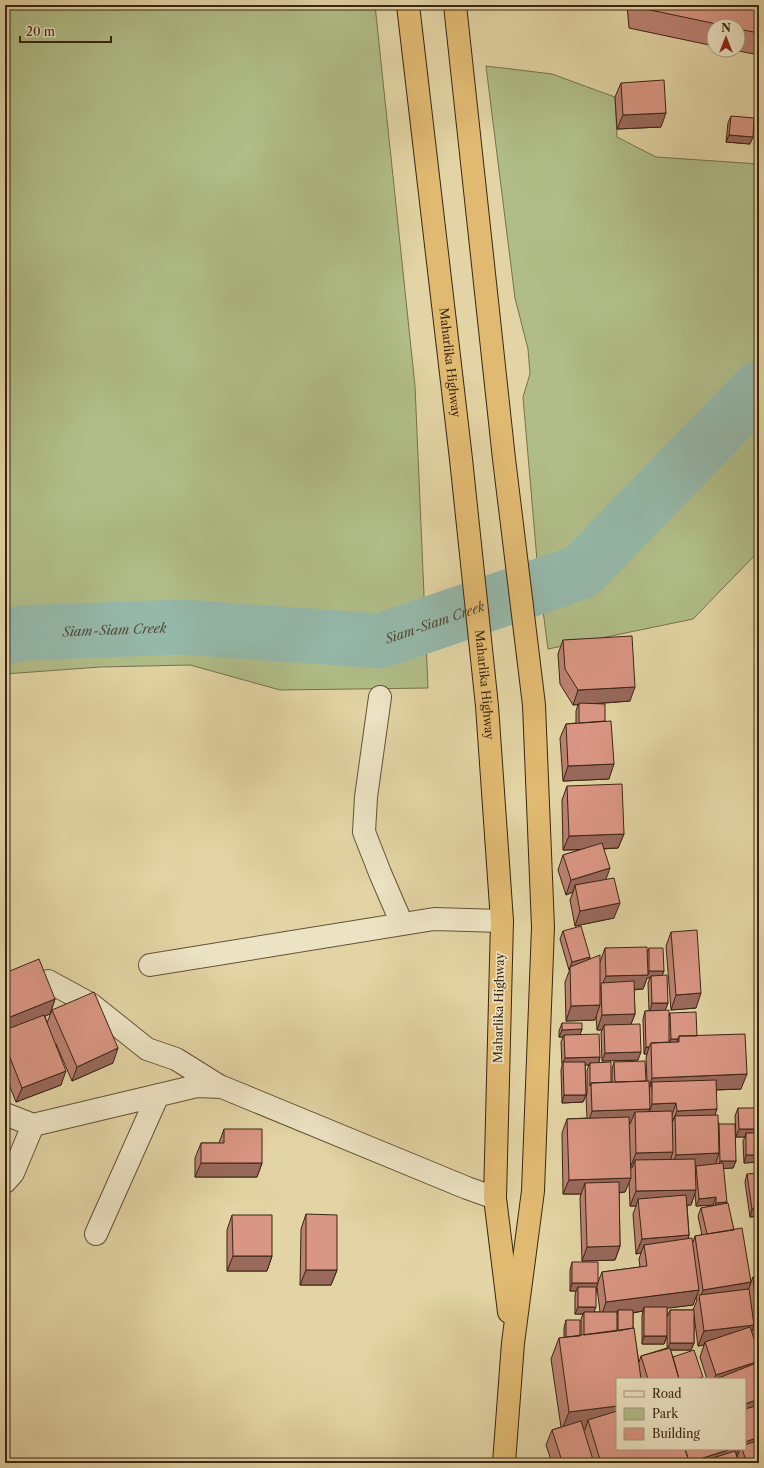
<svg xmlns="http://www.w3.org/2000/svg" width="764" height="1468" viewBox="0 0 764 1468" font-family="'Libre Caslon Text',serif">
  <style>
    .green { fill: #b0bd88; stroke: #75714d }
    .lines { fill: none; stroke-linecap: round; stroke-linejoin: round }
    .river { stroke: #95b8aa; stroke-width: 55 }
    .minor-casing { stroke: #645136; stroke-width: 24 }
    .highway-casing { stroke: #3a2512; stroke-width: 24 }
    .minor { stroke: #ece3c4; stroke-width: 22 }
    .highway { stroke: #e1ba72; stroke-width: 22 }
    .wall { fill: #bb8172; stroke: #3a2512; fill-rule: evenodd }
    .shaded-wall { fill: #99695c; stroke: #3a2512 }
    .building { fill: #da9684; stroke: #3a2512 }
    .labels { text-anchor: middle; stroke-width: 3.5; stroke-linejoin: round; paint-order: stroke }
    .street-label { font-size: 12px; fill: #3a2512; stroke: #ece3c4 }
    .water-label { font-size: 13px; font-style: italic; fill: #514a38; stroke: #ece3c4 }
  </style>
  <rect width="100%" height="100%" fill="#e2d4a4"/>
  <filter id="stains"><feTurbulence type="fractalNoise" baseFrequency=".005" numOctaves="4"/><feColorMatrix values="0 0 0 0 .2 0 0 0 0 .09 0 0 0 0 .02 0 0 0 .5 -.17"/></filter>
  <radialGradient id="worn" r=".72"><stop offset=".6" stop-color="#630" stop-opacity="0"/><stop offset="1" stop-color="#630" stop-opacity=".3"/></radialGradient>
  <path class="green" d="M5,5H375L415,386L428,688L280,690L190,665L100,667L5,674Z
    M486,66L552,74L615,97L617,137L656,157L759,164V551L693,619L548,649L538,572L523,397L530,374L528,349L515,298Z"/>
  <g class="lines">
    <path class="river" id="s1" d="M5,637L23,633L182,627L380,641L581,572L759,388"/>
    <g class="minor-casing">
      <path id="minor" d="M380,697L366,797L364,832L380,873L402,924
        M150,965L434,919L502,921
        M48,981L92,1005L147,1049L176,1059L221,1087
        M5,1114L33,1125L197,1086L222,1087L467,1188L495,1198
        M5,1182L13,1173L33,1125
        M96,1234L158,1095"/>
    </g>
    <g class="highway-casing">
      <g id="highway">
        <path id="s2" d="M408,5L461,459L487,706L502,921L495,1198L509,1312"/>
        <path d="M455,5L504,459L534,705L543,927L533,1191L513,1343L504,1463"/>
      </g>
    </g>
    <use href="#minor" class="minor"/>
    <use href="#highway" class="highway"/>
  </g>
  <path class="wall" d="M627,5H759V55L734,50H738V26H714V46L629,28Z
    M621,83L661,127L617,129L615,97Z
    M731,116L750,144L726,142L728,123Z
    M563,640L630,701L593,704L605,721L609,779L563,781L560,738L566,724L576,723V711L578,704L573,705L560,684L558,654Z
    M567,786L624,834L618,848L604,849L606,879L614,918L575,926L570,900L573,892L566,895L558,870L563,855L581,850H563L562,800Z
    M563,931L590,957L589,960L600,962L605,948L647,953L649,948L664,971L662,975L668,1003L665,1010L669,1017L670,1013L697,1036L741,1089L716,1090L715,1115L736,1161L733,1168H723L726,1203L734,1230L751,1282L748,1289L753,1277H759V1345H756L759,1463H552L546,1445L552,1430L561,1427L551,1359L559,1338H564V1328L566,1320L580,1336L581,1335V1319L583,1314H575V1295L576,1291H570V1270L572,1262L598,1282L602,1272L640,1267L639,1259L641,1253L636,1254L633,1214L636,1206H630L629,1181L625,1192L619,1193L620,1246L615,1260L582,1261L580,1198L581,1194H563L562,1133L567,1119L587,1118L586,1097L587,1093V1070L589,1065H585L586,1095L583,1102L562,1103L561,1070L562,1066L561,1042L563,1037H559V1031L562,1023L582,1029L580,1034L600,1057L599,1062L611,1082H612V1069L614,1062L647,1081L646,1058L647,1054H644L643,1019L645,1011H649L648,983L650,978H647L643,989L634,990L635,1014L631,1024L638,1060L602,1061L601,1033L602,1030H597L596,1016L595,1020L566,1021L565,982L570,969L569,970L560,939ZM695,1193L696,1206L713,1205V1206L701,1208L698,1216L702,1235L695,1236L693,1242L688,1239L689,1235L687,1205H691ZM597,1288L600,1312H594L596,1291ZM696,1296L697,1300L693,1310H670L667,1317V1308L693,1305ZM643,1311L642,1315V1344H664L667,1337V1348L641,1356L639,1362L633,1328V1313ZM694,1315L698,1346L704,1345L700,1357L707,1379H745V1449H617V1379H702L673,1357L670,1350H691L694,1343Z
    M671,932L696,1008L671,1010L666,946Z
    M5,973L55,999L50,1014L45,1016L47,1023L52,1010L113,1063L72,1081L56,1044L61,1085L16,1102L5,1074Z
    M738,1108L759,1162L744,1163L743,1141L745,1137H736L735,1116Z
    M224,1129L262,1163L257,1177H195V1158L201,1143H219Z
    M747,1174L759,1216L750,1217L745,1182Z
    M306,1214L337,1270L331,1285H300L301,1229Z
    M232,1215L272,1256L267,1271H227V1230Z"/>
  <path class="shaded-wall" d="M666,113L661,127L617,129L623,115Z
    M729,135L753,137L750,144L726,142Z
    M635,687L630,701L573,705L578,690Z
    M614,764L609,779L563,781L568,766Z
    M624,834L618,848L563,850L569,836Z
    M610,868L605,882L575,885L573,892L566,895L571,880Z
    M620,903L614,918L575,926L580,911Z
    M590,957L587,965L570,967L569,970L572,962Z
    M649,971H664L661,978L651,976L650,978H647L643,989L601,990V987L606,976L648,975Z
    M701,993L696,1008L671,1010L676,995Z
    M55,999L50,1014L5,1032V1019Z
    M652,1003H668L665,1011H650Z
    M600,1005L595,1020L566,1021L571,1006Z
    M635,1014L629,1029L604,1025L602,1030H597L602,1015Z
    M582,1029L579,1037L564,1035L563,1037H559L562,1030Z
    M671,1039H678L676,1047L669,1046Z
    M646,1047H649L647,1054H644Z
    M118,1048L113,1063L72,1081L77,1067Z
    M641,1052L638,1060L602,1061L605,1053Z
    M600,1057L598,1065L590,1063L589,1065L564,1066L563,1062L565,1058Z
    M66,1071L61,1085L16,1102L22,1088Z
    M747,1074L741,1089L652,1092V1082L648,1092H647L652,1078Z
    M564,1095H586L583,1102L562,1103Z
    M676,1103L671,1118L647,1119L652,1104Z
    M650,1109L645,1123L635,1112L630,1124L587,1125L592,1111Z
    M717,1109L712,1124L675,1116L671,1125L677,1111Z
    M739,1129H759V1136L746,1133L745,1137H736Z
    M673,1152L668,1167L635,1160L632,1168H630L636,1153Z
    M719,1153L714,1168L696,1166L695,1168L671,1169L676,1155Z
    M746,1155H759V1162L744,1163Z
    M720,1161H736L733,1168L717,1169Z
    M201,1163H262L257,1177H195Z
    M631,1178L625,1192L586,1194L585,1183L581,1194H563L569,1180Z
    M696,1190L691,1205L639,1206L638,1199L636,1206H630L636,1191Z
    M716,1197L713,1205L696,1206L699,1199Z
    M727,1202L724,1210L714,1211L716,1203Z
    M759,1208V1216L750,1217L752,1209Z
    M689,1235L684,1250L644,1245L641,1253L636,1254L642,1239Z
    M620,1246L615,1260L582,1261L587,1247Z
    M233,1256H272L267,1271H227Z
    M306,1270H337L331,1285H300Z
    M751,1282L746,1297L699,1300L703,1290Z
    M572,1283H598L596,1291L578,1287L576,1291H570Z
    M699,1290L693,1305L644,1311V1307L643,1311L618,1315V1310L616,1315L601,1317L606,1302Z
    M578,1307H596L593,1314L584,1312L583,1314H575Z
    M754,1325L749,1340L705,1342L704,1345L698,1346L704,1331Z
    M758,1331H759V1345L753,1346Z
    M644,1336H667L664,1344H642Z
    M670,1343H694L691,1350H667Z
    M759,1361V1367L743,1379H714L716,1375Z
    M759,1399V1411L745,1417V1404Z
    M617,1406V1425L588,1420L585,1430L561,1432L569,1412Z
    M759,1437V1450L745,1449V1442Z
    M731,1449H736L731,1462L728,1463H687Z
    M738,1449H740L737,1457L735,1458Z
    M688,1458L686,1463H670Z
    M567,1460L566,1463H561L562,1461Z"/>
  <path class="building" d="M636,5H759V33L738,29V26H726L636,7Z
    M664,80L666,113L623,115L621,83Z
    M731,116L754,118L753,137L729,135Z
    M632,636L635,687L578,690L565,669L563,640Z
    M579,703L605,704V721L579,723Z
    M611,721L614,764L568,766L566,724Z
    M622,784L624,834L569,836L567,786Z
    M602,843L610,868L571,880L563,855Z
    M614,878L620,903L580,911L575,885Z
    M581,926L590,957L572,962L563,931Z
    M697,930L701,993L676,995L671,932Z
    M647,947L648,975L606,976L605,948Z
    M649,948H663L664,971H649Z
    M600,955V1005L571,1006L570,967Z
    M39,959L55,999L5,1019V973Z
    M667,975L668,1003H652L651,976Z
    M634,981L635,1014L602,1015L601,983Z
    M94,992L118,1048L77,1067L52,1010Z
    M669,1010V1042L651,1043L649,1047H646L645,1011Z
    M696,1012L697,1036H679L678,1039H671L670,1013Z
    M44,1015L66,1071L22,1088L5,1045V1030Z
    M562,1023H582V1029L562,1030Z
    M640,1024L641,1052L605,1053L604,1025Z
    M599,1034L600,1057L565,1058L564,1035Z
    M745,1034L747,1074L652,1078L651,1043L679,1042V1036Z
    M645,1061L646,1081L615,1082L614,1062Z
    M563,1062H585L586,1095H564Z
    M611,1062V1082L591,1083L590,1086V1063Z
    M716,1080L717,1109L677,1111L676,1103L652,1104V1082Z
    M649,1081L650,1109L592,1111L591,1083Z
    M738,1108H759V1129H739Z
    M672,1111L673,1152L636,1153L635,1112Z
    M718,1115L719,1153L676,1155L675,1116Z
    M629,1117L631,1178L569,1180L567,1119Z
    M719,1124H735L736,1161H720Z
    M224,1129H262V1163H201V1143H224Z
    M746,1133H759V1155H746Z
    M695,1159L696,1190L636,1191L635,1160Z
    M723,1163L727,1202L716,1203V1197L699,1199L696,1166Z
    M759,1173V1208L752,1209L747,1174Z
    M619,1182L620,1246L587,1247L585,1183Z
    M686,1195L689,1235L642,1239L638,1199Z
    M728,1203L734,1230L707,1234L701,1208Z
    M306,1214L337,1215V1270H306Z
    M232,1215H272V1256H233Z
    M742,1228L751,1282L703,1290L695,1236Z
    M692,1238L699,1290L606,1302L602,1272L647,1266L644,1245Z
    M572,1262H598V1283H572Z
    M753,1277H759V1331H758Z
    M578,1287H596V1307H578Z
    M749,1289L754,1325L704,1331L699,1295Z
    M644,1307H667V1336H644Z
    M618,1310H633V1328L618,1331Z
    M670,1310H694V1343H670Z
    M584,1312H617V1331L584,1335Z
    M566,1320H580V1336L566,1337Z
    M750,1327L759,1353V1361L716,1375L705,1342Z
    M634,1328L641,1379H617V1406L569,1412L559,1338Z
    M670,1348L679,1379H648L641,1356Z
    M694,1350L703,1377L696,1379H679L673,1357Z
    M759,1362V1399L745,1404V1379H716Z
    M759,1405V1437L745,1442V1409Z
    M617,1411V1449H685L688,1458L670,1463H601L588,1420Z
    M581,1421L594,1463H568L567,1460L562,1461L552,1430Z
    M759,1440V1463H747L742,1449H745V1445Z
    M685,1449H731L687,1463L686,1461L688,1458Z
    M735,1451L739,1463H697Z"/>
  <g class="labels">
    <g class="street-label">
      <text dy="4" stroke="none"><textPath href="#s2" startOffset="360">Maharlika Highway</textPath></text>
      <text dy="4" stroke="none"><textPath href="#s2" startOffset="684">Maharlika Highway</textPath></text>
      <text transform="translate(499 1008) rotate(-89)" y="4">Maharlika Highway</text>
    </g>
    <g class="water-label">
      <text dy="5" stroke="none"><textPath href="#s1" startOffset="434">Siam-Siam Creek</textPath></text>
      <text dy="5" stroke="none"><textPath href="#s1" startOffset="110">Siam-Siam Creek</textPath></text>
    </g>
  </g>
  <rect width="764" height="1468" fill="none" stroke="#e2d4a4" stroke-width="20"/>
  <rect x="6" y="6" width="752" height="1456" fill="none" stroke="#3a2512" stroke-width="2"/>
  <rect x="10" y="10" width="744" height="1448" fill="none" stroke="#3a2512"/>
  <rect x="616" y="1378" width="130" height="72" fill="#ece3c4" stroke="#a5977d"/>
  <rect x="624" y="1391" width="20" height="6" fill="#ece3c4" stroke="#a5977d"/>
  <text x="652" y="1398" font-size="12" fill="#3a2512">Road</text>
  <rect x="624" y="1408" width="20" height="12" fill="#b0bd88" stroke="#a5977d"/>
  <text x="652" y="1418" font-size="12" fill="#3a2512">Park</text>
  <rect x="624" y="1428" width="20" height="12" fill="#da9684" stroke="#a5977d"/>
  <text x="652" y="1438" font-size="12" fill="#3a2512">Building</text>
  <g transform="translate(726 38)"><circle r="19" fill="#ece3c4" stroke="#a5977d"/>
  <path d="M0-3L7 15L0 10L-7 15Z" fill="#8f2418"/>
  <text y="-6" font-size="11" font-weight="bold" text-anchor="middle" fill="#3a2512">N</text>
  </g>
  <path d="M20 36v6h91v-6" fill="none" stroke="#3a2512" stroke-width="2"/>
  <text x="26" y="36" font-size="12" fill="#3a2512" stroke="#ece3c4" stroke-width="3" paint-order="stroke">20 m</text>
  <rect width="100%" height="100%" filter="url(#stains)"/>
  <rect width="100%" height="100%" fill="url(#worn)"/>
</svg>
